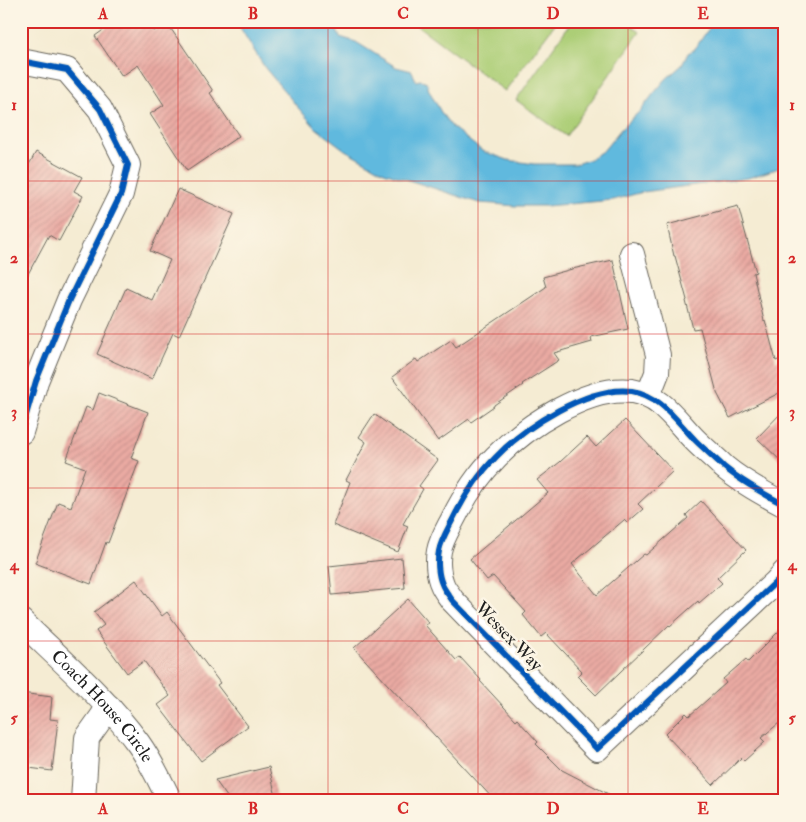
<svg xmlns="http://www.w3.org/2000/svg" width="806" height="822" viewBox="0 0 806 822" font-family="'IM FELL Double Pica',serif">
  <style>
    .green { fill: #acce76; stroke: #647549 }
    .water { fill: #61b9de; stroke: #3e6a7d }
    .building { fill: url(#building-hatch) }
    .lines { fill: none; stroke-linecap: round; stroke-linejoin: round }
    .minor-casing { stroke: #68655c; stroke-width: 26 }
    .minor { stroke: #fff; stroke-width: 24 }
    .cycleway-casing { stroke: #fcf5e5; stroke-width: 9 }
    .cycleway { stroke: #0057b8; stroke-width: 6 }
    .grid { fill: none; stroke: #d62828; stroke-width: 1; stroke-opacity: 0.55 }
    .labels { text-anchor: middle; stroke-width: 5; stroke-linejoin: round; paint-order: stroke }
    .street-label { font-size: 18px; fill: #1c1c1c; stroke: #fcf5e5 }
    .neatline { fill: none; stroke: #d62828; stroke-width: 2 }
    .grid-label { font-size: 16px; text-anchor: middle; font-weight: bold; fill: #d62828 }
  </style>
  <defs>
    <pattern id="building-hatch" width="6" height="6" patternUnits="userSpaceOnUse" patternTransform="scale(1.25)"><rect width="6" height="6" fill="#eaaaa3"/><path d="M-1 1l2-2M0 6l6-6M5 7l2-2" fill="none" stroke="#c8928c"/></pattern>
  </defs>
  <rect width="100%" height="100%" fill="#fcf5e5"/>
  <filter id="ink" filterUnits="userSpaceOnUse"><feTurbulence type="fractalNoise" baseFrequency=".02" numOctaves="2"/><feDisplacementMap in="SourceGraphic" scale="10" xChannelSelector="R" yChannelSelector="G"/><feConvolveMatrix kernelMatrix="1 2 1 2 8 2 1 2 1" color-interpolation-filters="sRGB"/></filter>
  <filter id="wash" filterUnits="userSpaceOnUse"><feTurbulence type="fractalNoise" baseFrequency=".0096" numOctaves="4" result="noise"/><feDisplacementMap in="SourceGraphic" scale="20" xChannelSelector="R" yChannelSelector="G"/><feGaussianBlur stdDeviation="1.12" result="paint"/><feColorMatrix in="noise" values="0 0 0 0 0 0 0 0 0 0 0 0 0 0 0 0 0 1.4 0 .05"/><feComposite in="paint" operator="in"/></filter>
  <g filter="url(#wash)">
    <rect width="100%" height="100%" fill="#f5ecd3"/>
    <path class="green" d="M411,21H557L505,91Z
      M572,21H626L640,32L566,136L516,100Z"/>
    <path class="water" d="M236,21H332L340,37L356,42L396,67L412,71L416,81L420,80L425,81L428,85V88L431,94L442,114L452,127L482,151L508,160L534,164H576L590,159L604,150L621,129L641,110L654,93L666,79L682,65L688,53L694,50L707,31L716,21H785V170L779,168L748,178L643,192L613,200L546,206H515L494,204L479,203L384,172L345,150L316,128L300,110L265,68Z"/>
    <g id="blocks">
      <path class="building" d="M116,21H148L154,31L167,23L213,91L210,93L239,136L187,171L150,114L164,105L138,65L122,76L95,36Z
        M36,152L82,177L74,191L83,196L59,241L49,235L21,287V179Z
        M178,189L234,214L179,336L173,333L152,379L97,354L126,288L152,300L170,260L150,251Z
        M738,206L756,272L753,273L764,321L765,320L776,361L785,357V390L730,418L717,393L700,328L693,329L686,301L687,300L675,256H674L667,225Z
        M613,260L628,329L591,337L592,342L554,353L559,360L522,384L523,385L494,405V406L471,422L469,419L438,441L392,377L416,359L418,362L451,340L456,347L546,287L543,277L572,269Z
        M99,393L148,412L131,458L139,461L108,543L106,542L91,584L35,563L58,502L71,507L85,468L66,461L86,407L93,410Z
        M785,409V465L757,438Z
        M374,414L438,460L419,486L423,489L403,524L408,526L398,552L333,525L350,482L346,480L366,442L359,437Z
        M625,420L673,471L638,504L643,509L627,523L624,520L572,564L597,595L644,554L646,555L688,518L686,515L701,501L746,550L717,578L722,583L699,603L698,601L670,626L669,625L596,695L577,676L582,671L546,633L541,637L523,615L526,612L493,576L487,580L470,559L548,493L537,480L560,462L587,437L596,447Z
        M402,558L405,588L332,595L329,566Z
        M136,580L162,616L167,612L220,683L217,685L248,726L201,761L158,705L170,696L144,661L127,673L96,631L104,625L94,612Z
        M408,599L429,623L425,625L456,660L460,657L481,680L480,681L516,720L517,719L538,742L536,744L562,770L622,801H495L354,648Z
        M785,625V718L761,738L765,742L744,761L741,758L713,785L665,734L686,713L689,716L726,683L723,679L746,659L748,662Z
        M21,693L52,697L50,719L58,720L52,771L21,767Z
        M269,767L277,801H230L215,780Z"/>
    </g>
  </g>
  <g filter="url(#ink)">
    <use href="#blocks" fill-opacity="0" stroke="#68655c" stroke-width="1"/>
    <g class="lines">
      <g class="minor-casing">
        <g id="minor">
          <path d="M21,61L67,70L100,109L128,165L121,194L69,300L36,381L21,432"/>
          <path d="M632,254L658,355L657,373L648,396"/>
          <path d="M785,505C764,494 742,482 724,467C715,458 705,450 696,441C676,421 662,396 632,391C588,385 525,427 496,457C478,475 464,497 453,519C448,529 441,540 439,551C437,561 438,575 442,584C444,590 449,595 452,600L597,749L776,582L785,572"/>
          <path id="s1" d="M21,621C61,660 105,698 138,743C151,761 160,781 170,801"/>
          <path d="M83,801L87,738L109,707"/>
        </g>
      </g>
      <use href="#minor" class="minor"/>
      <g class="cycleway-casing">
        <path id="cycleway" d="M21,61L67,70L100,109L128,165L121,194L69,300L36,381L21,432
          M785,505C764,494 742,482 724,467C715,458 705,450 696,441C676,421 662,396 632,391C588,385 525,427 496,457C478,475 464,497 453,519C448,529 441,540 439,551C437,561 438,575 442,584C444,590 449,595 452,600L597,749L776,582L785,572"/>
      </g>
      <use href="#cycleway" class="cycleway"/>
    </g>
  </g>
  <path class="grid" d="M178,21V801M328,21V801M478,21V801M628,21V801M21,181H785M21,334H785M21,488H785M21,641H785"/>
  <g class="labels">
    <g class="street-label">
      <text transform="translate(509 636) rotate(46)" y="6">Wessex Way</text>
      <text dy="6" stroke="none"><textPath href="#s1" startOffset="118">Coach House Circle</textPath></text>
    </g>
  </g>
  <rect width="806" height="822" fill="none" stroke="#fcf5e5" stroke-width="55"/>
  <rect x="28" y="28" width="750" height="766" class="neatline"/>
  <g class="grid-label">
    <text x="103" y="19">A</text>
    <text x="253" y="19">B</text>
    <text x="403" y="19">C</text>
    <text x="553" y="19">D</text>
    <text x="703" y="19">E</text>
    <text x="14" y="110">1</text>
    <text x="792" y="110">1</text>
    <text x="14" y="263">2</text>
    <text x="792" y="263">2</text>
    <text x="14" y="417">3</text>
    <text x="792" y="417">3</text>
    <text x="14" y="570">4</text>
    <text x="792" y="570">4</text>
    <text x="14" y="723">5</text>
    <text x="792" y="723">5</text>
    <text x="103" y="814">A</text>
    <text x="253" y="814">B</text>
    <text x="403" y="814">C</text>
    <text x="553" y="814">D</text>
    <text x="703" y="814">E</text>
  </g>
</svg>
